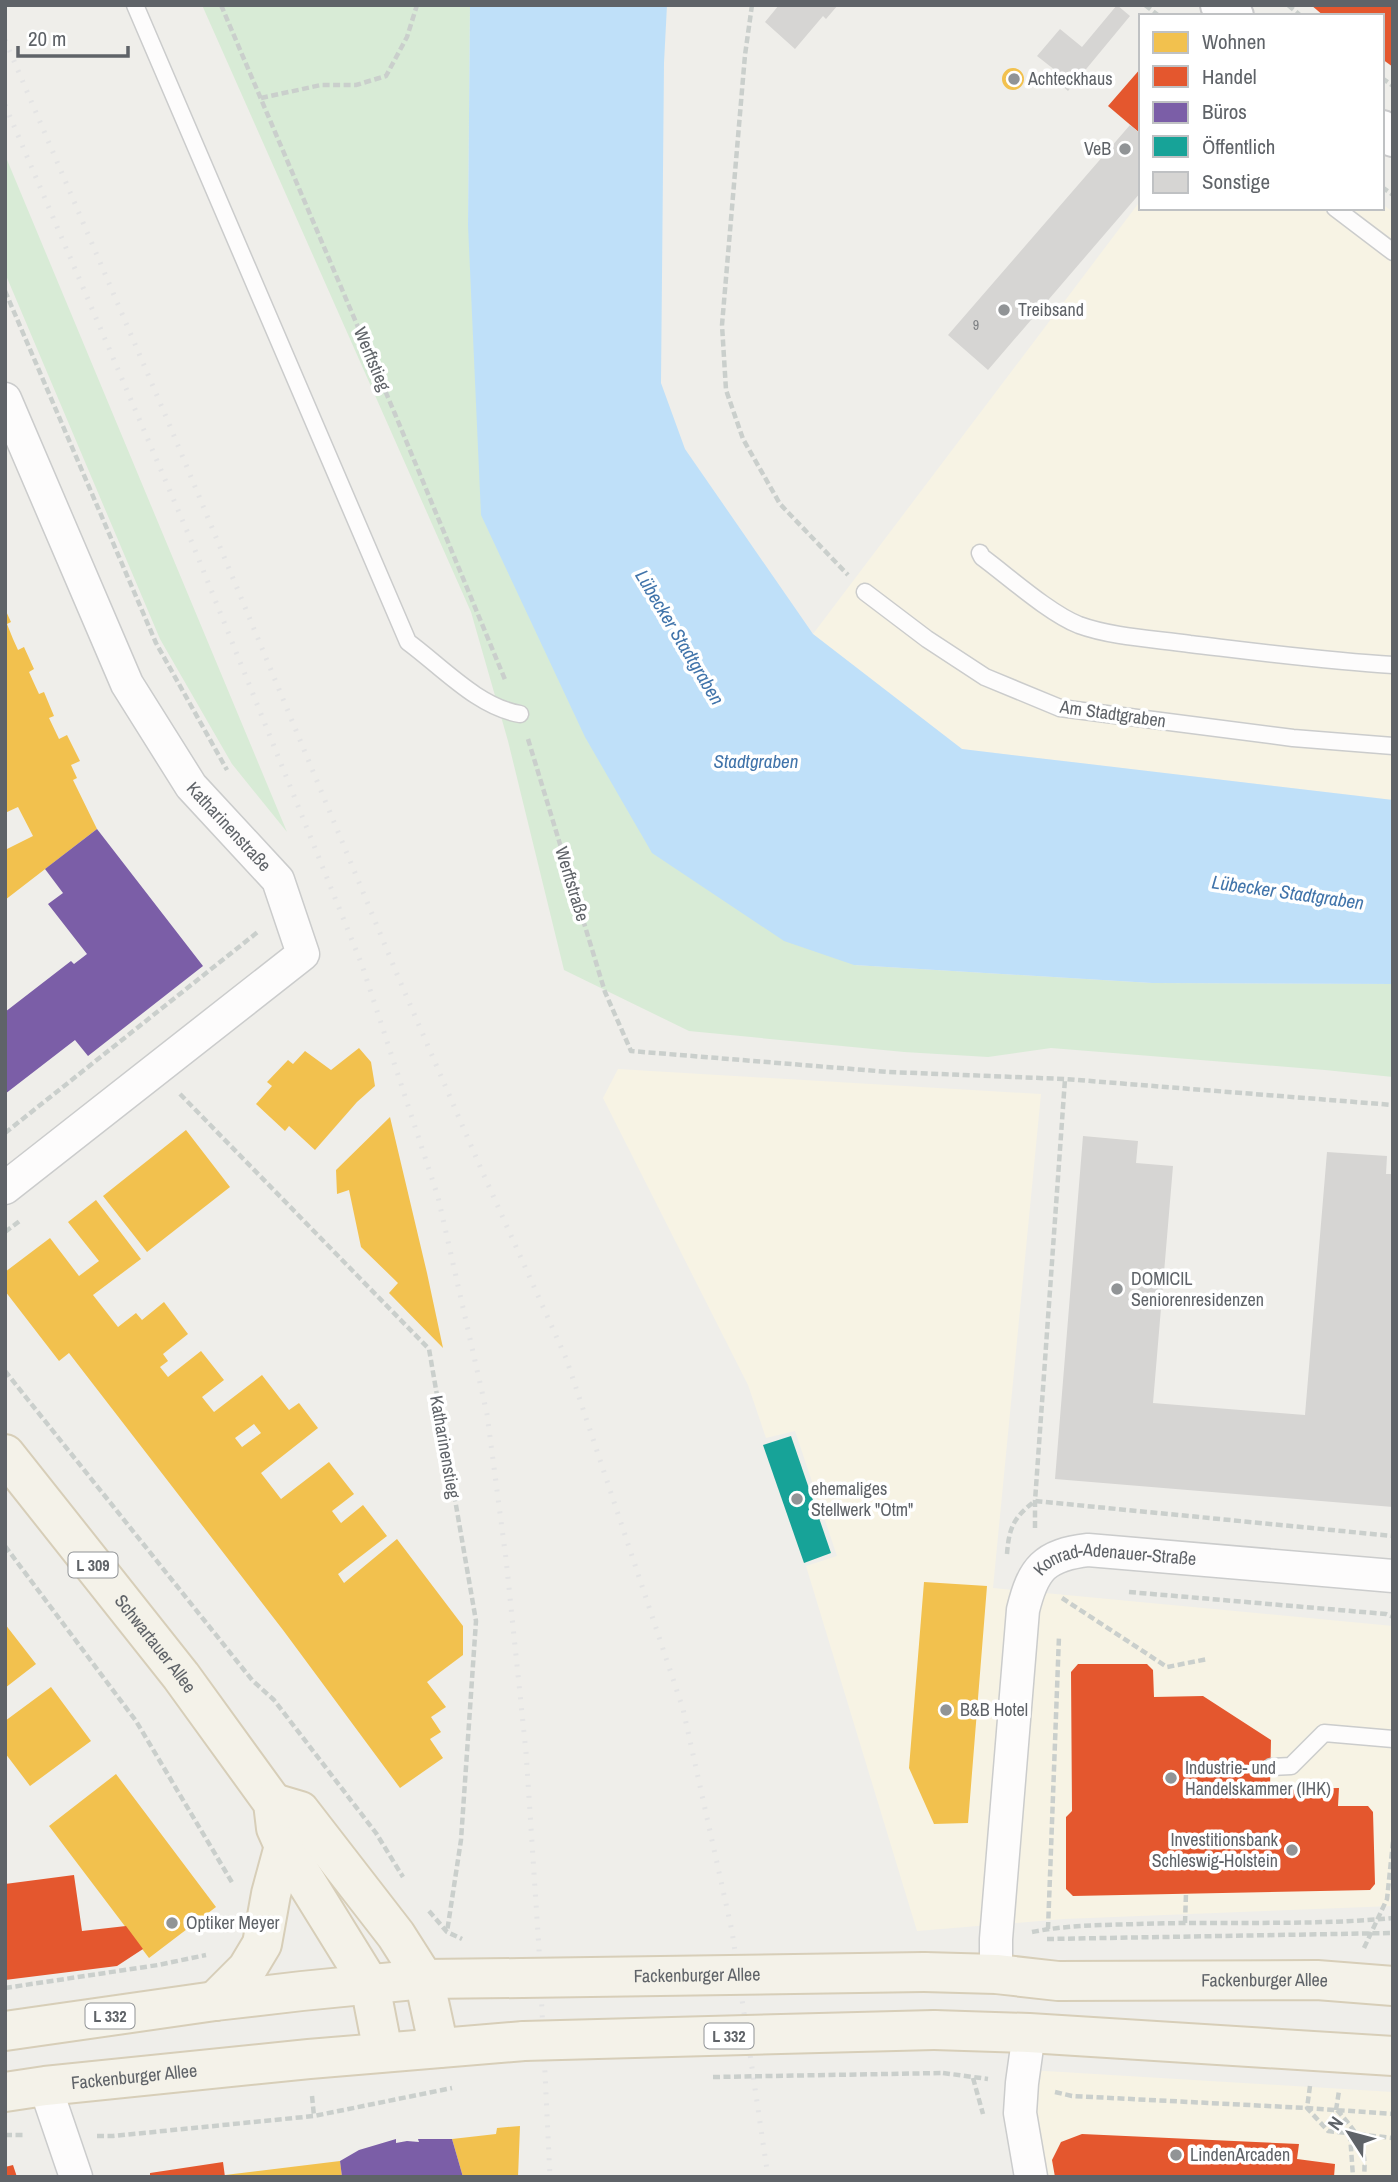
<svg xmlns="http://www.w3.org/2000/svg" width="1398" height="2182" viewBox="0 0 1398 2182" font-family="'Archivo Narrow',sans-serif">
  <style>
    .commercial { fill: #f7f3e4 }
    .green { fill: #d8ebd6 }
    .water { fill: #bfe0f9 }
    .homes { fill: #f2c14e; fill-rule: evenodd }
    .shops { fill: #e4572e }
    .offices { fill: #7b5ea7 }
    .public { fill: #17a398 }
    .building { fill: #d6d5d3 }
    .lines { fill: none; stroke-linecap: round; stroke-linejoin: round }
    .lane-casing { stroke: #cbcccc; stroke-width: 19 }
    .street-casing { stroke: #cbcccc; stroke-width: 35 }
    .secondary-casing { stroke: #cacacb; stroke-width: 42 }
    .primary-casing { stroke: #d7ceb8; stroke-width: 42 }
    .path { stroke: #cacfcc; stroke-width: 4.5; stroke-dasharray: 7 3.5; stroke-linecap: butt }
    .lane { stroke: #fdfcfc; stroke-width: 16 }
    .street { stroke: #fdfcfc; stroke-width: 32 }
    .secondary { stroke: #fdfcfc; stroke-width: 38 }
    .primary { stroke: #f4f2e9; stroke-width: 38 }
    .rail { stroke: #e4e4e4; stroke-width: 5; stroke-dasharray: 2 9; stroke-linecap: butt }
    .primary-bridge-casing { stroke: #d7ceb8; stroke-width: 42; stroke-linecap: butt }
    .path-bridge { stroke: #cacfcc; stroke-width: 4.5; stroke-dasharray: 7 3.5; stroke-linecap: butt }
    .primary-bridge { stroke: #f4f2e9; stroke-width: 38 }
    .poi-dot { fill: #919496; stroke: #fff; stroke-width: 2.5 }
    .labels { text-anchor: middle; stroke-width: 7; stroke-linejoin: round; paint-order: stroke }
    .number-label { font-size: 14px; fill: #7e8184 }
    .shield { fill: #fff; stroke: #8f9295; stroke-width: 2 }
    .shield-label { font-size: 16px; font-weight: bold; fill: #5f6368 }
    .poi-label { font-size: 18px; fill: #5f6368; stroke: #fff; text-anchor: start }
    .street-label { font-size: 18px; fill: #5f6368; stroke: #fff }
    .water-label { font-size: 19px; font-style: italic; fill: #4174aa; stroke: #fff }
  </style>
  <rect width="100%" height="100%" fill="#efeeea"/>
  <path class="commercial" d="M1141,200V208H1382V204L1393,212V800L962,749L813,634Z
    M618,1069L1041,1094L993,1588L1393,1626V1906L1064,1919L917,1931L806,1566L837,1556L795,1431L766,1438L748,1385L603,1098Z
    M1029,2070L1393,2092V2177H1020Z"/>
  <path class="green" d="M202,5H470L468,225L854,965L1152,983L1393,984V1077L1325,1070L1051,1048L988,1057L904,1052L689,1031L564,970L508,741L471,612Z
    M5,155L287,832L232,764L160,639L5,273Z"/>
  <path class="water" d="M470,5H667L664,63L661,383L685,449L813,634L962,749L1393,800V984L1152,983L854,965L784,941L652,853L585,737L481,515L468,225Z"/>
  <path class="homes" d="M1002 79a11 11 0 1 1 22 0a11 11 0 1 1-22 0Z
    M5,609L11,622L7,624L13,639L18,650L24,647L34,669L29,672L33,681L39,694L44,692L54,716L49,718L59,739L67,735L80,761L71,765L77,778L73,780L97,829L5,900V850L33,836L18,807L5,813Z
    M359,1048L371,1062L375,1086L357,1102L315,1150L289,1126L285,1131L256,1104L272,1086L267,1082L288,1060L293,1064L305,1051L331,1070Z
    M390,1117L427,1273L443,1348L389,1293L398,1283L361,1247L349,1190L337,1194L336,1170Z
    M186,1130L230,1187L147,1252L103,1196Z
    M96,1200L141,1259L93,1295L118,1327L136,1313L142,1320L164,1302L188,1334L163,1354L168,1361L160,1367L168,1377L201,1351L224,1380L202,1397L214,1412L262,1375L289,1410L299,1403L318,1428L261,1473L281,1499L329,1462L354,1494L332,1511L341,1523L363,1505L387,1536L338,1574L344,1583L397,1539L463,1626V1655L427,1682L446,1707L431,1717L441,1732L430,1739L443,1758L400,1788L283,1630L69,1353L59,1361L5,1291V1272L50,1238L79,1276L99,1261L68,1222ZM254,1424L261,1433L242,1447L235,1438Z
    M924,1582L987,1586L968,1823L934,1824L909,1768Z
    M5,1624L36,1664L5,1688Z
    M51,1687L91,1741L30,1786L5,1753V1721Z
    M116,1774L216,1907L149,1958L49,1826Z
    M520,2126L518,2177H463L452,2139L496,2134L497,2128Z
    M340,2161L342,2177H225V2175Z"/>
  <path class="shops" d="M1311,5H1393V67L1382,59V16H1324Z
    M1141,68V134L1108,106Z
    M1078,1664H1147L1153,1670L1154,1697L1203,1696L1271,1740L1270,1789L1339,1788L1338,1806H1368L1373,1812L1375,1884L1370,1890L1073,1896L1066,1889V1817L1072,1811L1071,1672Z
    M74,1875L82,1931L126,1926L143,1949L117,1966L5,1980V1884Z
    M1082,2134L1299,2144L1297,2159L1335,2164L1334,2177H1055L1052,2160L1061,2142Z
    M223,2162L225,2177H150V2173Z
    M13,2165L17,2177H5V2167Z"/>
  <path class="offices" d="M97,829L203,966L88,1056L75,1040L5,1094V1012L71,961L74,964L87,954L48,904L63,893L45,869Z
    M396,2139V2143L407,2141L419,2142L418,2139H452L463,2177H342L340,2161L359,2150Z"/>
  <path class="public" d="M791,1436L831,1553L804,1563L763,1445Z"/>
  <path class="building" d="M779,5H838L826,19L823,16L795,49L765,22Z
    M1117,5L1130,16L1068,91L1056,80L1060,74L1037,56L1060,29L1082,47Z
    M1130,125L1141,134V192L988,370L948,335Z
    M1083,1136L1138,1141L1136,1163L1173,1166L1153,1403L1305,1415L1327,1152L1387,1156L1386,1174H1393V1507L1055,1479Z"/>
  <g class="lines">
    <g class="lane-casing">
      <path id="lane" d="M135,5L408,642C442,667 478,707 520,714
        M1335,208L1393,252
        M980,553L982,557C1009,577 1049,613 1079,625C1112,637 1155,639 1190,644C1257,652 1325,661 1393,665
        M865,592L927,639L985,677L1060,708L1293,738L1393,746
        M1271,1767L1291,1766L1324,1733L1393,1739"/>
    </g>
    <g class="street-casing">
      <g id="street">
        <path id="s1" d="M5,399L127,684L191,786L278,880L303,954L5,1188"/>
        <path id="s2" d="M996,1974V1939L1023,1610C1033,1569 1044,1555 1088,1550L1393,1576"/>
        <path d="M1029,2033L1022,2083L1020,2113L1031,2177"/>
        <path d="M45,2086L76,2177"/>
      </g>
    </g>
    <g class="secondary-casing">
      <path id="secondary" d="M1220,5L1234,16
        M1382,130L1393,137"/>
    </g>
    <g class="primary-casing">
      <g id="primary">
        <path id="s3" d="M5,1454L181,1676L273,1803L276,1828L284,1846L370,1985L383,2052"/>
        <path d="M273,1803L300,1811L396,1935L424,1979L439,2048"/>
        <path id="s4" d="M924,1972L996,1974L1058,1981L1317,1980L1393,1986"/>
        <path d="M215,2001L247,1969L262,1944L271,1894L284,1846"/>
        <path d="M934,2030L1029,2033L1393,2056"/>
        <path d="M5,2031L215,2001L302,1991L424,1979L522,1978"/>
        <path id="s5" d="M5,2092L45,2086L309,2059L524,2041"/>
      </g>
    </g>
    <path class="path" d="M221,5L395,414L506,682
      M752,5L745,55L722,325L726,390L743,439L780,504L848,575
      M1145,5L1159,16
      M1288,5L1301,16
      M1382,78L1393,86
      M261,98L321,85H356L386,76L407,37L417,5
      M1382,187L1393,195
      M5,291L156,643L227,770
      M528,739L605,992L631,1051L889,1072L1065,1079L1393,1105
      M180,1094L429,1349L476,1621L461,1840L447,1932
      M5,1133L259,931
      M5,1232L21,1220
      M5,1371L252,1680L274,1700L376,1833L403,1877
      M1035,1528V1501L1065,1079
      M5,1546L136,1721L233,1884
      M1007,1554C1009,1527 1014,1517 1035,1501L1393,1536
      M1129,1592L1386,1614L1393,1617
      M1062,1598L1167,1667L1208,1659
      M429,1911L447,1932L462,1939
      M1185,1923L1186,1893
      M1048,1929L1059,1636
      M1032,1932C1067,1925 1103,1925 1139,1924C1223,1921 1309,1926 1393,1918
      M1047,1939L1393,1933
      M1364,1948L1387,1899L1393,1842
      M5,1988L158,1965L206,1955
      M943,2073L988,2079
      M973,2078L983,2114
      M1310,2086L1307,2108L1328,2131L1393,2138
      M1055,2092L1072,2096L1307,2108L1393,2114
      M312,2096L314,2116
      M1336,2110L1339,2091
      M1337,2110C1357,2133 1367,2144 1364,2177
      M1350,2134L1353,2177
      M5,2135H25
      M97,2136H113L314,2116L452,2088"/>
    <use href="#lane" class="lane"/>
    <use href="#street" class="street"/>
    <use href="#secondary" class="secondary"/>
    <use href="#primary" class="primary"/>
    <path class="rail" d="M5,40L167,419L399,979L482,1171L566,1358L683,1709L732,1931L768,2177
      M5,105L193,545L362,965L438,1197L487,1414L506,1559L526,1752L539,1949L550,2177"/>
    <g class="primary-bridge-casing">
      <g id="primary-bridge">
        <path id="s6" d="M522,1978L924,1972"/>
        <path d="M524,2041L934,2030"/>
      </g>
    </g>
    <path class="path-bridge" d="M713,2077L943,2073"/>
    <use href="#primary-bridge" class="primary-bridge"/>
  </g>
  <g class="poi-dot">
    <circle cx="1014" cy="79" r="7"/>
    <circle cx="1125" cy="149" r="7"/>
    <circle cx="1004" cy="310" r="7"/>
    <circle cx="1117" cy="1289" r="7"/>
    <circle cx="797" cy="1499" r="7"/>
    <circle cx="946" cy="1710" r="7"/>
    <circle cx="1171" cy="1778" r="7"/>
    <circle cx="1292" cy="1850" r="7"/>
    <circle cx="172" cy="1923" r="7"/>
    <circle cx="1176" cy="2155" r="7"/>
  </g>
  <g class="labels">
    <g class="number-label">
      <text x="976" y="330">9</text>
    </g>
    <g class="shield">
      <rect x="68.5" y="1552.5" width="49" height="25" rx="5"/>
      <rect x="85.5" y="2003.5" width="49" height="25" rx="5"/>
      <rect x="704.5" y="2023.5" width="49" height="25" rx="5"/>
    </g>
    <g class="shield-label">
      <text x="93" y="1571">L 309</text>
      <text x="110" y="2022">L 332</text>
      <text x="729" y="2042">L 332</text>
    </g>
    <g class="poi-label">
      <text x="1028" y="85">Achteckhaus</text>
      <text x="1111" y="155" text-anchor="end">VeB</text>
      <text x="1018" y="316">Treibsand</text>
      <text x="1131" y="1285">DOMICIL<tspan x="1131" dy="21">Seniorenresidenzen</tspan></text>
      <text x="811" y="1495">ehemaliges<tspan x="811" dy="21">Stellwerk "Otm"</tspan></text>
      <text x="960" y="1716">B&amp;B Hotel</text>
      <text x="1185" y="1774">Industrie- und<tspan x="1185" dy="21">Handelskammer (IHK)</tspan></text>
      <text x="1278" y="1846" text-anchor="end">Investitionsbank<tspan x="1278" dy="21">Schleswig-Holstein</tspan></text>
      <text x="186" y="1929">Optiker Meyer</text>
      <text x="1190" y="2161">LindenArcaden</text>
    </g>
    <g class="street-label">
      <text transform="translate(372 359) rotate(67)" y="6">Werftstieg</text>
      <text transform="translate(1113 714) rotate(8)" y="6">Am Stadtgraben</text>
      <text dy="6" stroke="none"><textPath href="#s1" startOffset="486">Katharinenstraße</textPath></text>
      <text transform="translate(572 884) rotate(73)" y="6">Werftstraße</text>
      <text transform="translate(445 1447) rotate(80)" y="6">Katharinenstieg</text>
      <text dy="6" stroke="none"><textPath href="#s2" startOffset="488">Konrad-Adenauer-Straße</textPath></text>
      <text dy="6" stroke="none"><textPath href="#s3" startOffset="242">Schwartauer Allee</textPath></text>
      <text dy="6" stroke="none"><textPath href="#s6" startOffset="175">Fackenburger Allee</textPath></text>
      <text dy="6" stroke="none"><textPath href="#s4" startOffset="341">Fackenburger Allee</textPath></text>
      <text dy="6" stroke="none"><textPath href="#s5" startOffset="130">Fackenburger Allee</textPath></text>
    </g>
    <g class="water-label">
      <text transform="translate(680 637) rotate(59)" y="7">Lübecker Stadtgraben</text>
      <text x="756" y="768">Stadtgraben</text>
      <text transform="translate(1288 892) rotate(8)" y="7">Lübecker Stadtgraben</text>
    </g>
  </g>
  <rect width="1398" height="2182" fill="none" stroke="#5f6368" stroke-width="14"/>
  <rect x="1139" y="14" width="245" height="196" fill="#ffffff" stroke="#bfc1c3" stroke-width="2"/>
  <rect x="1153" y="32" width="35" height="21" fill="#f2c14e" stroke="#bfc1c3" stroke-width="2"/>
  <text x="1202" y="49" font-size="21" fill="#5f6368">Wohnen</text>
  <rect x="1153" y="66" width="35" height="21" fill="#e4572e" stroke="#bfc1c3" stroke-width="2"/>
  <text x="1202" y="84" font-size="21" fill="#5f6368">Handel</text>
  <rect x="1153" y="102" width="35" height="21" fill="#7b5ea7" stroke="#bfc1c3" stroke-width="2"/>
  <text x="1202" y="119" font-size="21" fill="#5f6368">Büros</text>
  <rect x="1153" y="136" width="35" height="21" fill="#17a398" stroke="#bfc1c3" stroke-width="2"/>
  <text x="1202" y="154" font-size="21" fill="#5f6368">Öffentlich</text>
  <rect x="1153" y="172" width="35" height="21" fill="#d6d5d3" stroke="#bfc1c3" stroke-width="2"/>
  <text x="1202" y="189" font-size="21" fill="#5f6368">Sonstige</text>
  <g transform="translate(1349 2133) rotate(306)" stroke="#ffffff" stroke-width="5" paint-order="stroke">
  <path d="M0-5L12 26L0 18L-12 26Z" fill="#5f6368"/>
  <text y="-10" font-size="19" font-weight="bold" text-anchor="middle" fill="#5f6368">N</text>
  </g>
  <path d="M18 46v10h110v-10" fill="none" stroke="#5f6368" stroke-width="3.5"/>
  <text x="28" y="46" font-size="21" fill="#5f6368" stroke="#ffffff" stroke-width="5" paint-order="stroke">20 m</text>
</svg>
